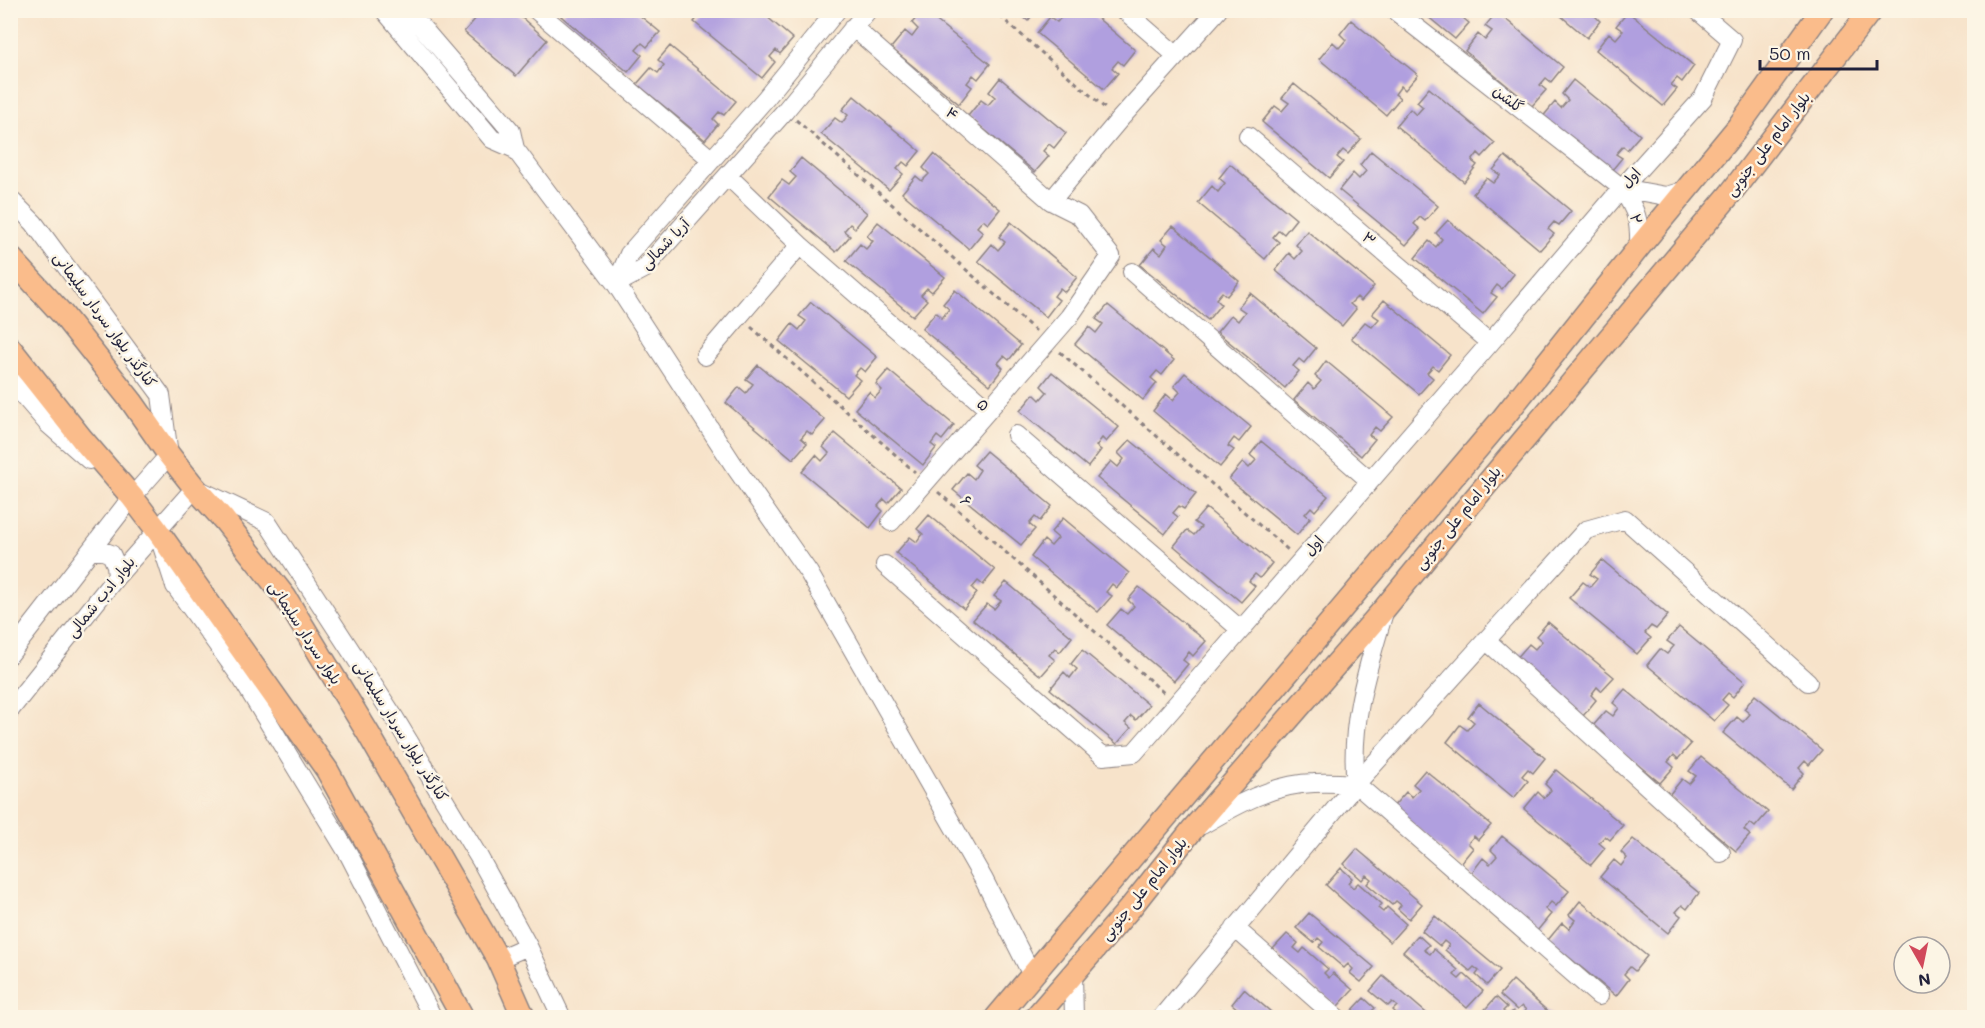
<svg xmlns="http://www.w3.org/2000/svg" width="1985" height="1028" viewBox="0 0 1985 1028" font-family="Mali,'Playpen Sans Arabic',sans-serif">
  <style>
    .building { fill: #b09fdf }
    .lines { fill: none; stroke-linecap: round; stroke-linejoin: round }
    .minor-casing { stroke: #8c8282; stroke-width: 20 }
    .major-casing { stroke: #8c8282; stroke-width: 25 }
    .path { stroke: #8c8282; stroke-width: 3; stroke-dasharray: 4.5 4.5; stroke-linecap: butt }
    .minor { stroke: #fff; stroke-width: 18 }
    .major { stroke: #fabc8b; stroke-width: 22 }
    .labels { text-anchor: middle; stroke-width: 5; stroke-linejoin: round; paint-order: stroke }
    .street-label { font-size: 15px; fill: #22223b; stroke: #fcf5e5 }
  </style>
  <rect width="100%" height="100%" fill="#fcf5e5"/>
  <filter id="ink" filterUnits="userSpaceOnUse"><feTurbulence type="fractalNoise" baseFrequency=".0167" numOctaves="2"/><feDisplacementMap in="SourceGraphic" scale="12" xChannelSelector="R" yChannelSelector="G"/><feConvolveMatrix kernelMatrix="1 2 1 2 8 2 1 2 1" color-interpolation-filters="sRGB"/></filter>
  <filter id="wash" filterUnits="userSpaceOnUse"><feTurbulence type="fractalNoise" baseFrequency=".008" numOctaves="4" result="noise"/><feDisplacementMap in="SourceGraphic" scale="24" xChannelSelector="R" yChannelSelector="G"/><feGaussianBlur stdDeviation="1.35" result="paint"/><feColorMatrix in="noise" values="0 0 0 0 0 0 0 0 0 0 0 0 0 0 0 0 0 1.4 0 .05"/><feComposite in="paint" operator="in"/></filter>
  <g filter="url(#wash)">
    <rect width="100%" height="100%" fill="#f7e3ca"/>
    <g id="blocks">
      <path class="building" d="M483,10H513L547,40L516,76L464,32Z
        M565,10H633L660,32L647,47L642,43L636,50L642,55L628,72L561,16Z
        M704,10H759L793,39L780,54L776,50L770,57L775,62L762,78L694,22Z
        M923,10L990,64L978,79L973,75L967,83L972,87L959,104L891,48L905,31L912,37L918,29L912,23Z
        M1015,10H1036L1028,21Z
        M1059,10H1088L1135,50L1123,65L1118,61L1112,68L1118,73L1104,89L1037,33L1050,17L1057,22L1064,14Z
        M1420,10H1477L1474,15L1469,11L1463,18L1469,23L1455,39Z
        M1554,10H1600L1595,16L1600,21L1587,38Z
        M1497,12L1563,67L1551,82L1546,78L1540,85L1546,90L1532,106L1465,51L1478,34L1485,40L1492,31L1485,26Z
        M1628,12L1694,66L1682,82L1677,78L1671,85L1677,89L1663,106L1596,50L1609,33L1616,39L1623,31L1616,26Z
        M1351,20L1418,75L1405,90L1401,86L1395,94L1400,98L1386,115L1319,59L1333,42L1339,48L1346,40L1340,34Z
        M670,46L736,101L724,115L719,112L713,119L718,124L705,140L637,84L651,68L658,73L664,65L658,60Z
        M1000,78L1066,133L1054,148L1049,144L1043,151L1049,156L1035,172L968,116L981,100L988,105L995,97L989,92Z
        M1573,80L1640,135L1627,150L1623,146L1616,154L1622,158L1608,175L1541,119L1555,102L1561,108L1568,100L1562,94Z
        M1294,84L1361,139L1348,154L1343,150L1337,157L1343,162L1329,178L1262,122L1275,106L1282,111L1289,103L1282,98Z
        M1429,88L1495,143L1482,157L1478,153L1472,161L1477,165L1464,182L1396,126L1410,109L1416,115L1423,107L1417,102Z
        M854,96L920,151L908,166L903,162L897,169L903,174L889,190L821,134L835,118L842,123L848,115L842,110Z
        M1371,151L1438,206L1425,221L1420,217L1414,224L1420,229L1406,245L1339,190L1353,173L1359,179L1366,171L1360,165Z
        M934,154L1000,209L988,224L983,220L977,227L983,232L969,249L902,193L916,176L922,181L929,174L923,168Z
        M1505,156L1571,211L1559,225L1554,222L1548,229L1554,234L1540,250L1473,194L1486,178L1493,183L1500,175L1493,170Z
        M801,158L867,213L855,228L850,224L844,231L850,236L836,252L769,196L782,180L789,185L796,177L790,172Z
        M1230,164L1296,219L1284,234L1279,230L1273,237L1279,242L1265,259L1198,203L1212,186L1218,192L1225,183L1219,178Z
        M1448,220L1514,274L1502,289L1497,285L1491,293L1497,297L1483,314L1415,258L1429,241L1436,247L1442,239L1436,233Z
        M878,222L945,277L932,292L927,288L921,295L927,300L913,316L846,261L860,244L866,249L873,241L867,236Z
        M1011,222L1077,277L1065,292L1060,288L1054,296L1059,300L1046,317L978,261L992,244L998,250L1005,242L999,237Z
        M1173,226L1239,281L1227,296L1222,292L1216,299L1221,304L1208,320L1140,265L1154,248L1161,254L1167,245L1161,240Z
        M1307,231L1374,286L1361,301L1357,297L1350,304L1356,309L1342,326L1275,270L1289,253L1295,259L1302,251L1296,245Z
        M955,290L1021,345L1009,360L1004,356L998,363L1003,368L990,385L922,329L936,312L942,318L949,309L943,304Z
        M1250,293L1316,348L1304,363L1299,359L1293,366L1299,371L1285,388L1217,332L1231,315L1238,321L1245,312L1238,307Z
        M1384,300L1450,355L1438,370L1433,366L1427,373L1433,378L1419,394L1351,338L1365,322L1372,327L1379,319L1372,314Z
        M811,302L877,357L865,372L860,368L854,375L860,380L846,396L779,341L792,324L799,330L806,321L799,316Z
        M1108,305L1174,360L1162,375L1157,371L1151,378L1157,383L1143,400L1075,344L1089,327L1096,333L1103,324L1096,319Z
        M1326,361L1393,417L1380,431L1375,427L1369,435L1375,439L1361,456L1294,400L1308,383L1314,389L1321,381L1315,376Z
        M758,365L825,420L812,435L807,431L801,438L807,443L793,459L726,403L739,387L746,393L753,384L746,379Z
        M888,370L954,425L942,440L937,436L931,444L936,448L923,465L855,409L869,392L875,398L882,390L876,384Z
        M1052,372L1119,427L1106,442L1102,438L1096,446L1101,450L1088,467L1020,411L1034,394L1040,400L1047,392L1041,386Z
        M1185,373L1251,427L1239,442L1234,438L1228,446L1234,450L1220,467L1153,411L1166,394L1173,400L1180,392L1174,386Z
        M835,433L901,488L888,503L884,499L878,506L883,511L870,528L802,472L816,455L822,461L829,453L823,447Z
        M1130,440L1196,494L1184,509L1179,506L1173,513L1178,517L1165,534L1097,478L1111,461L1118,467L1124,459L1118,453Z
        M1261,441L1328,496L1315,511L1311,507L1305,514L1310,518L1297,535L1229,479L1243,462L1249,468L1256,460L1250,455Z
        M986,451L1052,506L1040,521L1035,517L1029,524L1035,529L1021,545L953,490L967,473L974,479L980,470L974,465Z
        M1206,508L1272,563L1260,578L1255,574L1249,581L1255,586L1241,602L1174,546L1187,530L1194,535L1201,527L1194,522Z
        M929,515L995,570L983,585L978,581L972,588L977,593L964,609L896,553L910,537L917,542L923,534L917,529Z
        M1063,518L1129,573L1117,588L1112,584L1106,592L1112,596L1098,612L1031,557L1044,540L1051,546L1058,538L1051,532Z
        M1602,560L1668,615L1656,629L1651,626L1645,633L1651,638L1637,654L1569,598L1583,582L1590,587L1597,579L1590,574Z
        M1006,582L1072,637L1060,652L1055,648L1049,655L1055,660L1041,676L973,620L987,604L994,609L1001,601L994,596Z
        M1139,587L1206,641L1193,656L1189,652L1183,660L1188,664L1174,681L1107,625L1121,609L1127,614L1134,606L1128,600Z
        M1548,622L1614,677L1601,691L1597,687L1591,695L1596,700L1583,716L1515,660L1529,644L1535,649L1542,641L1536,636Z
        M1679,627L1745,682L1733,697L1728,693L1722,700L1728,705L1714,721L1647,665L1660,649L1667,654L1674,646L1667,641Z
        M1082,650L1149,705L1136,720L1131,716L1125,723L1131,728L1117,744L1050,689L1064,672L1070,678L1077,669L1071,664Z
        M1625,689L1691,744L1678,759L1674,755L1668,762L1674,767L1660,783L1592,727L1606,711L1613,716L1619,708L1613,703Z
        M1755,695L1822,750L1809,765L1805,761L1799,768L1804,773L1791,789L1723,733L1737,717L1743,722L1750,714L1744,709Z
        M1479,703L1545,758L1533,773L1528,769L1522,776L1528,781L1514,798L1447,742L1460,725L1467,730L1474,722L1468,717Z
        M1701,757L1768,812L1755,827L1750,823L1744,830L1750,835L1736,851L1669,795L1682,779L1689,784L1696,776L1689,771Z
        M1425,770L1491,825L1478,840L1474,836L1468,843L1473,848L1460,864L1392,808L1406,792L1412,797L1419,789L1413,784Z
        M1556,770L1623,825L1610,840L1605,836L1599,843L1605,848L1591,865L1524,809L1538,792L1544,798L1551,790L1545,784Z
        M1502,836L1569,891L1556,906L1551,902L1545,909L1551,914L1537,931L1470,875L1483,858L1490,864L1497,856L1491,850Z
        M1633,839L1699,893L1687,909L1682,905L1676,912L1681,916L1668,933L1600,877L1614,860L1621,866L1627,858L1621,852Z
        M1357,849L1422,904L1409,919L1398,909L1401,905L1396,901L1392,905L1367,884L1371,879L1366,875L1362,880L1344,864Z
        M1341,868L1352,878L1348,883L1353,888L1358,883L1382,904L1378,908L1383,912L1387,907L1406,924L1390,942L1326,885Z
        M1580,901L1647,956L1635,971L1630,967L1624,974L1629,979L1616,996L1548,940L1562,923L1569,929L1575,920L1569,915Z
        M1309,913L1374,967L1361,982L1350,973L1353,969L1348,964L1344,968L1319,947L1323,942L1318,938L1314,943L1296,928Z
        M1435,916L1500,970L1487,985L1476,975L1479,971L1474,967L1470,971L1445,950L1449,945L1444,941L1440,946L1422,931Z
        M1287,934L1298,943L1294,948L1300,953L1304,948L1328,969L1324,973L1329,978L1333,973L1353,990L1337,1007L1272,950Z
        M1418,935L1429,945L1424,950L1430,954L1434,949L1458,970L1454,975L1459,979L1464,974L1483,991L1467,1008L1403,952Z
        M1383,976L1432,1018H1401L1393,1010L1397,1006L1392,1002L1388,1006L1370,991Z
        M1513,980L1555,1018H1525L1522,1015L1526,1010L1522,1006L1517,1010L1500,995Z
        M1244,989L1278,1018H1257L1254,1014L1251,1018H1248L1232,1004Z
        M1496,997L1507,1007L1503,1011L1508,1016L1513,1011L1520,1018H1486L1481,1014Z
        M1364,998L1375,1008L1371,1012L1377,1017L1381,1012L1387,1018H1353L1349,1014Z
        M1220,1009L1230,1018H1213Z"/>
    </g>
  </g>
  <g filter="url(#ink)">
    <use href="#blocks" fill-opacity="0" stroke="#8c8282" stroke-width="1.5"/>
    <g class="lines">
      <g class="minor-casing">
        <path id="minor" d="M384,10L492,139L515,149
          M407,10L511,131L515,149L616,284L733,464L809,573L984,880L1032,975
          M536,10L712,160
          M1124,10L1177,56
          M1394,10L1622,188C1636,211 1640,219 1639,247
          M853,27L1051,201
          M1248,136L1490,343
          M728,176L800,245L988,409
          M1622,188L1666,196L1687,190
          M10,199L34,223L161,395L169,455L132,497L10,654
          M1132,272L1370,481
          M616,284L644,269L785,111L868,10
          M616,284L629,254L766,98L837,10
          M705,356L800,245
          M10,380L48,424L89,460
          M1016,435L1241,630
          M891,522L1069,317L1111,256L1079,215L1051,201L1119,120L1218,10
          M161,543L175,586L242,679L349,855L433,1018
          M91,551H103L111,554L116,565L117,576
          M885,565L1103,756L1134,753L1490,343L1622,188L1703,98L1732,40L1697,10
          M1486,640L1721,853
          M10,710L117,576L195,488L267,522L394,717L480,859L528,946L562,1018
          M1356,784C1349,723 1368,667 1385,609
          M1202,825C1236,805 1273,784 1314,783C1328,782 1342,783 1356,784L1599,996
          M1235,928L1337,1018
          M498,959L528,946
          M1073,974L1074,1018
          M1161,1018L1356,784L1586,530L1625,519L1808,682"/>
      </g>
      <g class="major-casing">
        <path id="major" d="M10,257L63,315L132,402L169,455L195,488L224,520L285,597L368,733L498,959L524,1018
          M10,348L82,439L132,497L157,530L327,770L463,1018
          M996,1018L1503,418L1639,247L1738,127L1822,10
          M1035,1018L1131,907L1192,830L1385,608L1461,515L1730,194L1871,10"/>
      </g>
      <path class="path" d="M993,10L1106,109
        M796,120L1037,332
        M751,327L915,472
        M1060,352L1288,550
        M938,492L1164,693"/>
      <use href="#minor" class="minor"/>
      <use href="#major" class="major"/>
    </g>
  </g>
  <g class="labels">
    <g class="street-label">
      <text transform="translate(1508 99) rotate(38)" y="5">گلشن</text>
      <text transform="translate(952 114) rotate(41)" y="5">۴</text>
      <text transform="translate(1768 144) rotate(-52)" y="5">بلوار امام علی جنوبی</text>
      <text transform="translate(1631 178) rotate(-48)" y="5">اول</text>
      <text transform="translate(1636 219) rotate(75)" y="5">۲</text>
      <text transform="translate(1369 239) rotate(41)" y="5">۳</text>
      <text transform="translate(665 244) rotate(-46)" y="5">آریا شمالی</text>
      <text transform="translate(105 320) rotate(54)" y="5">کنارگذر بلوار سردار سلیمانی</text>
      <text transform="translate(983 405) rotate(42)" y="5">۵</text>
      <text transform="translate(966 501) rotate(42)" y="5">۶</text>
      <text transform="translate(1458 518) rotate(-51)" y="5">بلوار امام علی جنوبی</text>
      <text transform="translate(1314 546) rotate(-49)" y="5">اول</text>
      <text transform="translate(101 597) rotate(-51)" y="5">بلوار ادب شمالی</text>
      <text transform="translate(305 633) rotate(57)" y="5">بلوار سردار سلیمانی</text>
      <text transform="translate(401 731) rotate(58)" y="5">کنارگذر بلوار سردار سلیمانی</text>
      <text transform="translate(1144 889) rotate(-51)" y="5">بلوار امام علی جنوبی</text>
    </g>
  </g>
  <rect width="1985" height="1028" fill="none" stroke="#fcf5e5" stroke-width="36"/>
  <g transform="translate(1922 965) rotate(171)"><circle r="28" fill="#fcf5e5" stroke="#a5a1a1" stroke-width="1.5"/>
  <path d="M0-4.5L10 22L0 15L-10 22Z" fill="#d1495b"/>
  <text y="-9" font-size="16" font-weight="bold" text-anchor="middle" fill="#22223b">N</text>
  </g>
  <path d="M1760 60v9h117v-9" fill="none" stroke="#22223b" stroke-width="3"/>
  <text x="1769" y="60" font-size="18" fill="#22223b" stroke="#fcf5e5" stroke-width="4.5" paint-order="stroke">50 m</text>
</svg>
